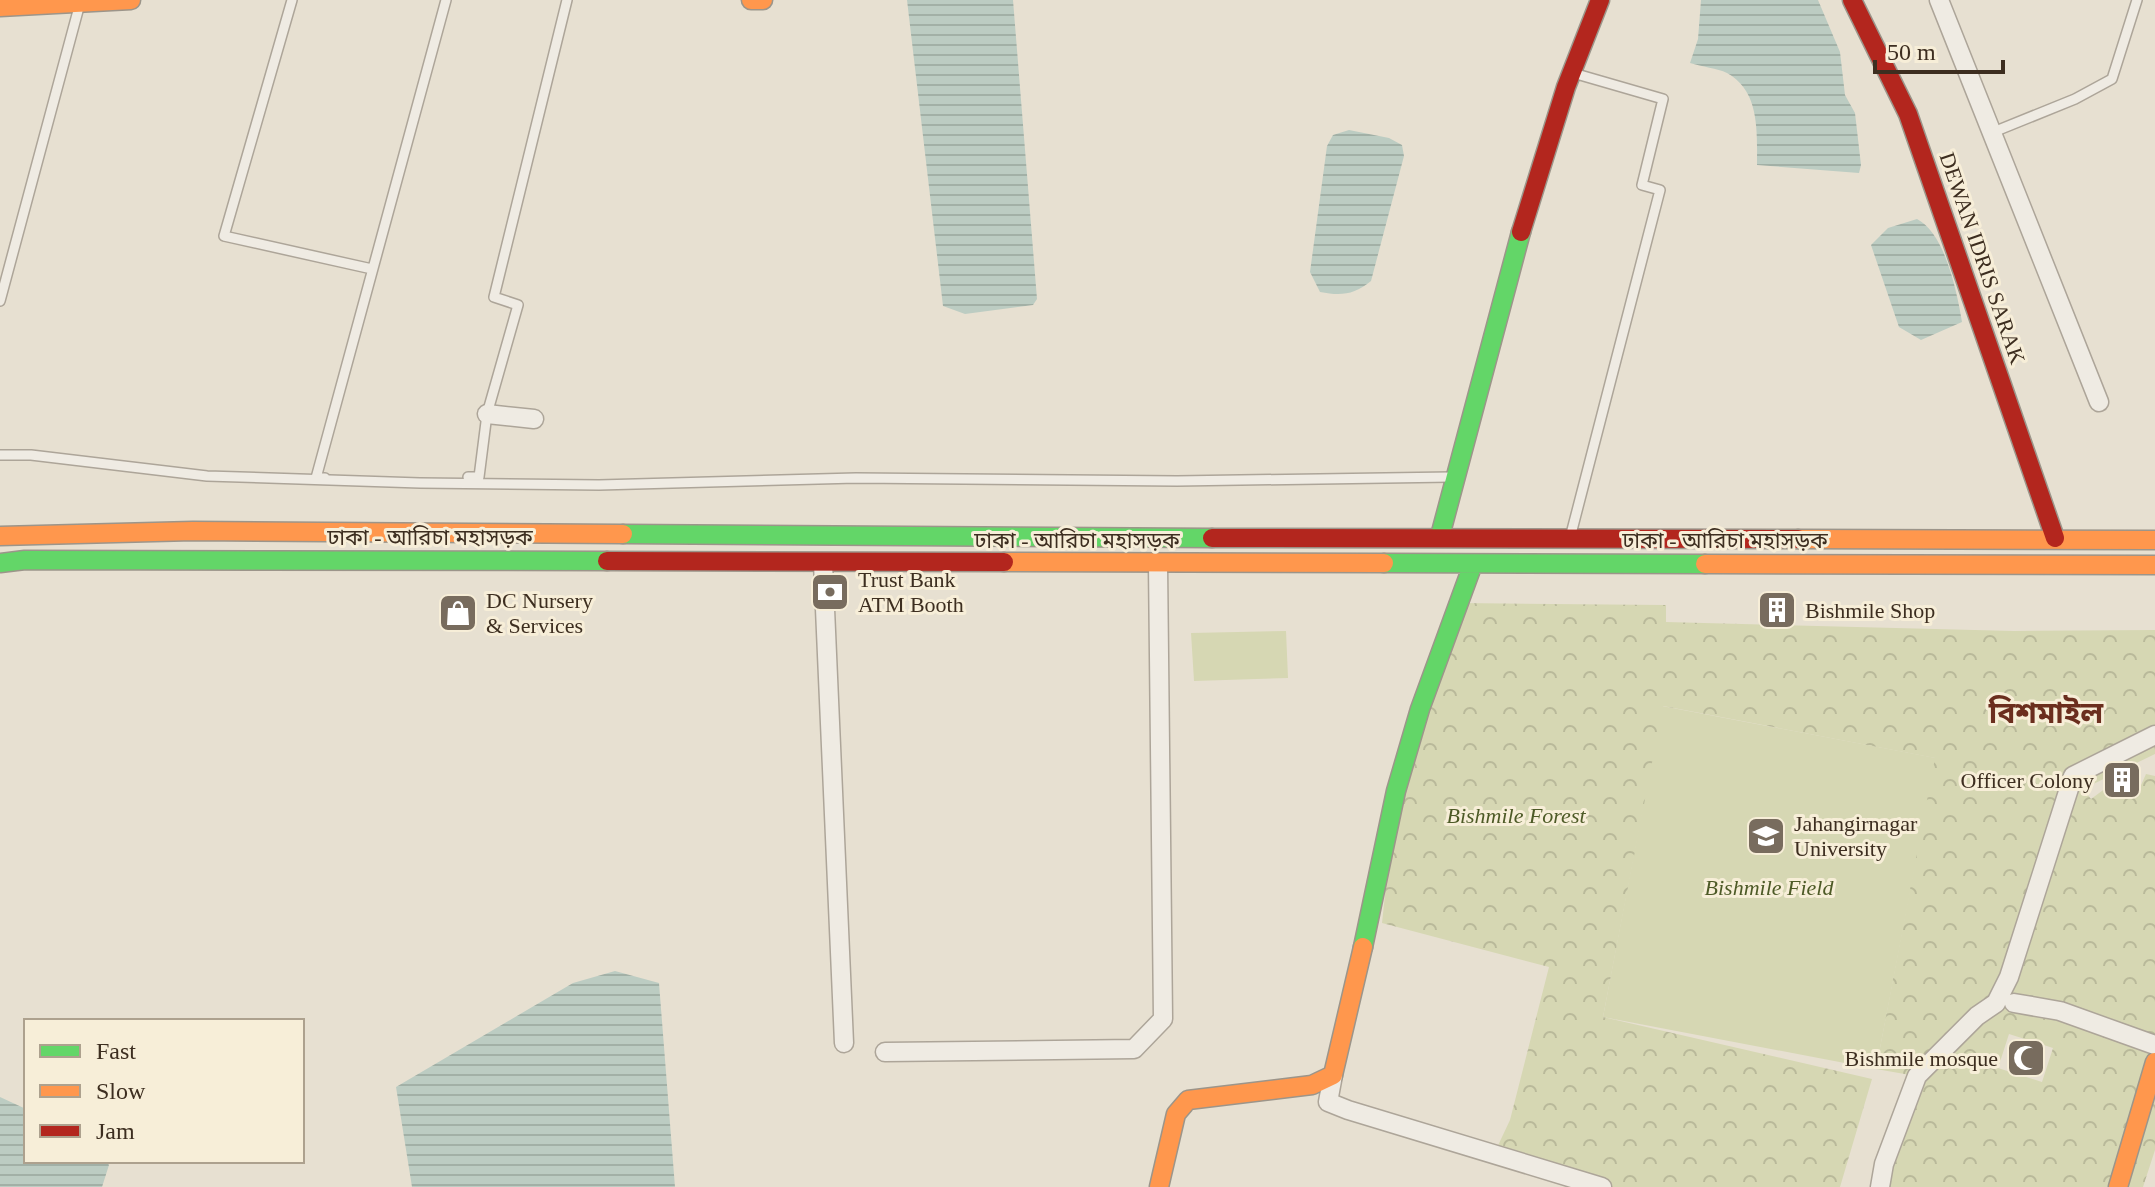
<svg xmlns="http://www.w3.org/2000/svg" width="2155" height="1187" viewBox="0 0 2155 1187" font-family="'Times New Roman','Noto Sans Bengali',serif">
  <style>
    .green { fill: #d6d7b3 }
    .forest { fill: url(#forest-crowns); fill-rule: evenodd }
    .water { fill: url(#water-rules) }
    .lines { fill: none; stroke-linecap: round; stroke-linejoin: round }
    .lane-casing { stroke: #ada599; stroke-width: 12 }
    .street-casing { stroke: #ada599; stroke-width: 21 }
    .fast-casing { stroke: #9c958a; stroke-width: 21 }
    .slow-casing { stroke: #9c958a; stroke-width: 21 }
    .jam-casing { stroke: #9c958a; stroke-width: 21 }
    .lane { stroke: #efebe3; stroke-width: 9 }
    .street { stroke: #efebe3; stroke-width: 18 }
    .fast { stroke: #63d668; stroke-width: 18 }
    .slow { stroke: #ff974d; stroke-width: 18 }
    .jam { stroke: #b3261e; stroke-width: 18 }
    .labels { text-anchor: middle; stroke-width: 6; stroke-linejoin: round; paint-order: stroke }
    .street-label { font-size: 22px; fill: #3d2e20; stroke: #f7eed8 }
    .poi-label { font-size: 22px; fill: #3d2e20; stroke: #f7eed8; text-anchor: start }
    .park-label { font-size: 22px; font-style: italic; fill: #4d5a26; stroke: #f7eed8 }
    .district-label { font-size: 30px; font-weight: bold; fill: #6b2e1e; stroke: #f7eed8 }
  </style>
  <defs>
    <pattern id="forest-crowns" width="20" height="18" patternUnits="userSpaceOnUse" patternTransform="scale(2)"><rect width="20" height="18" fill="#d6d7b3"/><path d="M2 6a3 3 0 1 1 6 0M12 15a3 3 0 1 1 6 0" fill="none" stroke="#b9b99a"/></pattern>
    <pattern id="water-rules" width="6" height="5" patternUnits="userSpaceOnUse" patternTransform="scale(2)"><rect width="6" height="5" fill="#bcccc2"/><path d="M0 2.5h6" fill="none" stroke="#a2b0a6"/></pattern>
  </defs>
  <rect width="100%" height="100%" fill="#e7e0d1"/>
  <path class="green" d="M1286,631L1288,678L1194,681L1191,633Z
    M1662,706L1936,758L1876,1069L1603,1017Z"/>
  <path class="forest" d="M1459,603L1666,605V622L2014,631L2155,630V754L2083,789L2091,799L2110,785L2117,791L2137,794L2146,774L2155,776V1150L2143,1187H1880L1916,1076L1876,1069L1935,758L1663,706L1603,1017L1872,1079L1840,1187H1602L1494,1154L1510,1120L1549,967L1382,923L1396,791ZM2009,1034L2053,1048L2042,1082L1998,1068Z"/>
  <path class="water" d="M907,0H1013L1037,299L1033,305L965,314L943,306Z
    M1701,0H1818L1840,52L1845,95L1855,113L1861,165L1859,173L1757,165C1757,132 1760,91 1727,73C1717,68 1702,67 1690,63L1698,39Z
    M1349,130L1389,138L1402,145L1404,156L1371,281C1354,295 1341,296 1320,292L1310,272L1327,146L1333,135Z
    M1917,219C1945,233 1957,292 1962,322L1921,340L1899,327L1871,245L1888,228Z
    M615,971L659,983L675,1187H412L396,1087L573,983Z
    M0,1097L26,1109V1161H106L109,1165L102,1187H0Z"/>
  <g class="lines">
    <g class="lane-casing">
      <path id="lane" d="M292,0L224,236L372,269
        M1991,133L2075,99L2112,79L2137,0
        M0,301L79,7
        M0,455H31L207,476L420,483L599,485L856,478L1177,481L1451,477
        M468,477H479L487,414L518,305L494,297L567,0
        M325,478H316L446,0
        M1571,534L1660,190L1642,185L1663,99L1573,73"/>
    </g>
    <g class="street-casing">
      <path id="street" d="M1939,0L2099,402
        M487,414L534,419
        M823,563L844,1043
        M2014,1003L2060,1011L2155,1045
        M885,1052L1134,1049L1163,1019L1158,564
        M1333,1075L1328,1102L1348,1110L1602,1187
        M1880,1187L1884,1164L1917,1076L1977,1016L1996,1003L2009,977L2073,776L2155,735"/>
    </g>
    <g class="fast-casing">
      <path id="fast" d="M623,534L1212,538
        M1440,536L1521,232
        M0,563L25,560L607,561
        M1384,563L1705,564
        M1363,947L1396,791L1420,709L1473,564"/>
    </g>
    <g class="slow-casing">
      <path id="slow" d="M751,0H763
        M0,7L131,0
        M0,536L193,531L623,534
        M1798,539L2155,540
        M1004,562L1384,563
        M1705,564L2155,565
        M1159,1187L1176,1114L1188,1100L1312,1085L1333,1075L1363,947
        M2118,1187L2155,1062"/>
    </g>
    <g class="jam-casing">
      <path id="jam" d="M1852,0L1908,114L2055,538
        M1521,232L1566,87L1600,0
        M1212,538L1798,539
        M607,561L1004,562"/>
    </g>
    <use href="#lane" class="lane"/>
    <use href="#street" class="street"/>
    <use href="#fast" class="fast"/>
    <use href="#slow" class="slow"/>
    <use href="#jam" class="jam"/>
  </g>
  <defs>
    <g id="bank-square" transform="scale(2)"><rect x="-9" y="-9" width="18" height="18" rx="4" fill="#786c5e" stroke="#f7eed8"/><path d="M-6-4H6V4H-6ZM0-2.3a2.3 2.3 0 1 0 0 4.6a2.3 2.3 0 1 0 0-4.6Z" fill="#fff"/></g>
    <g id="building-square" transform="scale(2)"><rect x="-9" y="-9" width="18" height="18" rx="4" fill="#786c5e" stroke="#f7eed8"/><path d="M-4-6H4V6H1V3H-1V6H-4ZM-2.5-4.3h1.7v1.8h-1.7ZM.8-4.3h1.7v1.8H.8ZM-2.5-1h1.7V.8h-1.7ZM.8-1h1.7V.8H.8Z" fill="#fff"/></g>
    <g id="shop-square" transform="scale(2)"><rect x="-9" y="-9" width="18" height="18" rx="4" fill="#786c5e" stroke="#f7eed8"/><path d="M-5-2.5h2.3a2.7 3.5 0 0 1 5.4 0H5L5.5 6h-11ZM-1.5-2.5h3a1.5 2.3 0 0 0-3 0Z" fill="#fff"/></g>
    <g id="university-square" transform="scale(2)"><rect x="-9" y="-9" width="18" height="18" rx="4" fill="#786c5e" stroke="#f7eed8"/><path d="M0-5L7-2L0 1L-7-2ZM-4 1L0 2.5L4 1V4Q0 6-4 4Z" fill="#fff"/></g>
    <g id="mosque-square" transform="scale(2)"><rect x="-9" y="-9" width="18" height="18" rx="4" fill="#786c5e" stroke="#f7eed8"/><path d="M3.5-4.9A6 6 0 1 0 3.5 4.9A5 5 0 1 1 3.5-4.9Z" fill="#fff"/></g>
  </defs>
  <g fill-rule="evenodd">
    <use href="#bank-square" x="830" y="592"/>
    <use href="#building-square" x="1777" y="610"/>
    <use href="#shop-square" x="458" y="613"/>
    <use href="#building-square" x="2122" y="780"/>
    <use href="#university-square" x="1766" y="836"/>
    <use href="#mosque-square" x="2026" y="1058"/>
  </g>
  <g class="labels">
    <g class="street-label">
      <text transform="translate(1983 258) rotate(71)" y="8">DEWAN IDRIS SARAK</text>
      <text x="430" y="545">ঢাকা - আরিচা মহাসড়ক</text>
      <text x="1077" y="548">ঢাকা - আরিচা মহাসড়ক</text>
      <text x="1725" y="548">ঢাকা - আরিচা মহাসড়ক</text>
    </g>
    <g class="poi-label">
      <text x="858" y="587">Trust Bank<tspan x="858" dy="25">ATM Booth</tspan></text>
      <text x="486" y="608">DC Nursery<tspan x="486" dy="25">&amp; Services</tspan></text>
      <text x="1805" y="618">Bishmile Shop</text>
      <text x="2094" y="788" text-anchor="end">Officer Colony</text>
      <text x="1794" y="831">Jahangirnagar<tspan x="1794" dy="25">University</tspan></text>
      <text x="1998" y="1066" text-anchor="end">Bishmile mosque</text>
    </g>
    <g class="park-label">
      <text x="1516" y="823">Bishmile Forest</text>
      <text x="1769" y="895">Bishmile Field</text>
    </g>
    <g class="district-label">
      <text x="2046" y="723">বিশমাইল</text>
    </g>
  </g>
  <rect x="24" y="1019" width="280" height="144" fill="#f7eed8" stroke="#ada18e" stroke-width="2"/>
  <rect x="40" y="1045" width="40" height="12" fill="#63d668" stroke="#ada18e" stroke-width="2"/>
  <text x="96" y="1059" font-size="24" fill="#3d2e20">Fast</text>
  <rect x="40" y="1085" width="40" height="12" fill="#ff974d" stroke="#ada18e" stroke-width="2"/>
  <text x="96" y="1099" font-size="24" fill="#3d2e20">Slow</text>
  <rect x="40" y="1125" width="40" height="12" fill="#b3261e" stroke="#ada18e" stroke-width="2"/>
  <text x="96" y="1139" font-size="24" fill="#3d2e20">Jam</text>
  <path d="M1875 60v12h128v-12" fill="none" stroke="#3d2e20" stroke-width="4"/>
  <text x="1887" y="60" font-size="24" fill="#3d2e20" stroke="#f7eed8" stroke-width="6" paint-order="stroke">50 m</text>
</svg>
